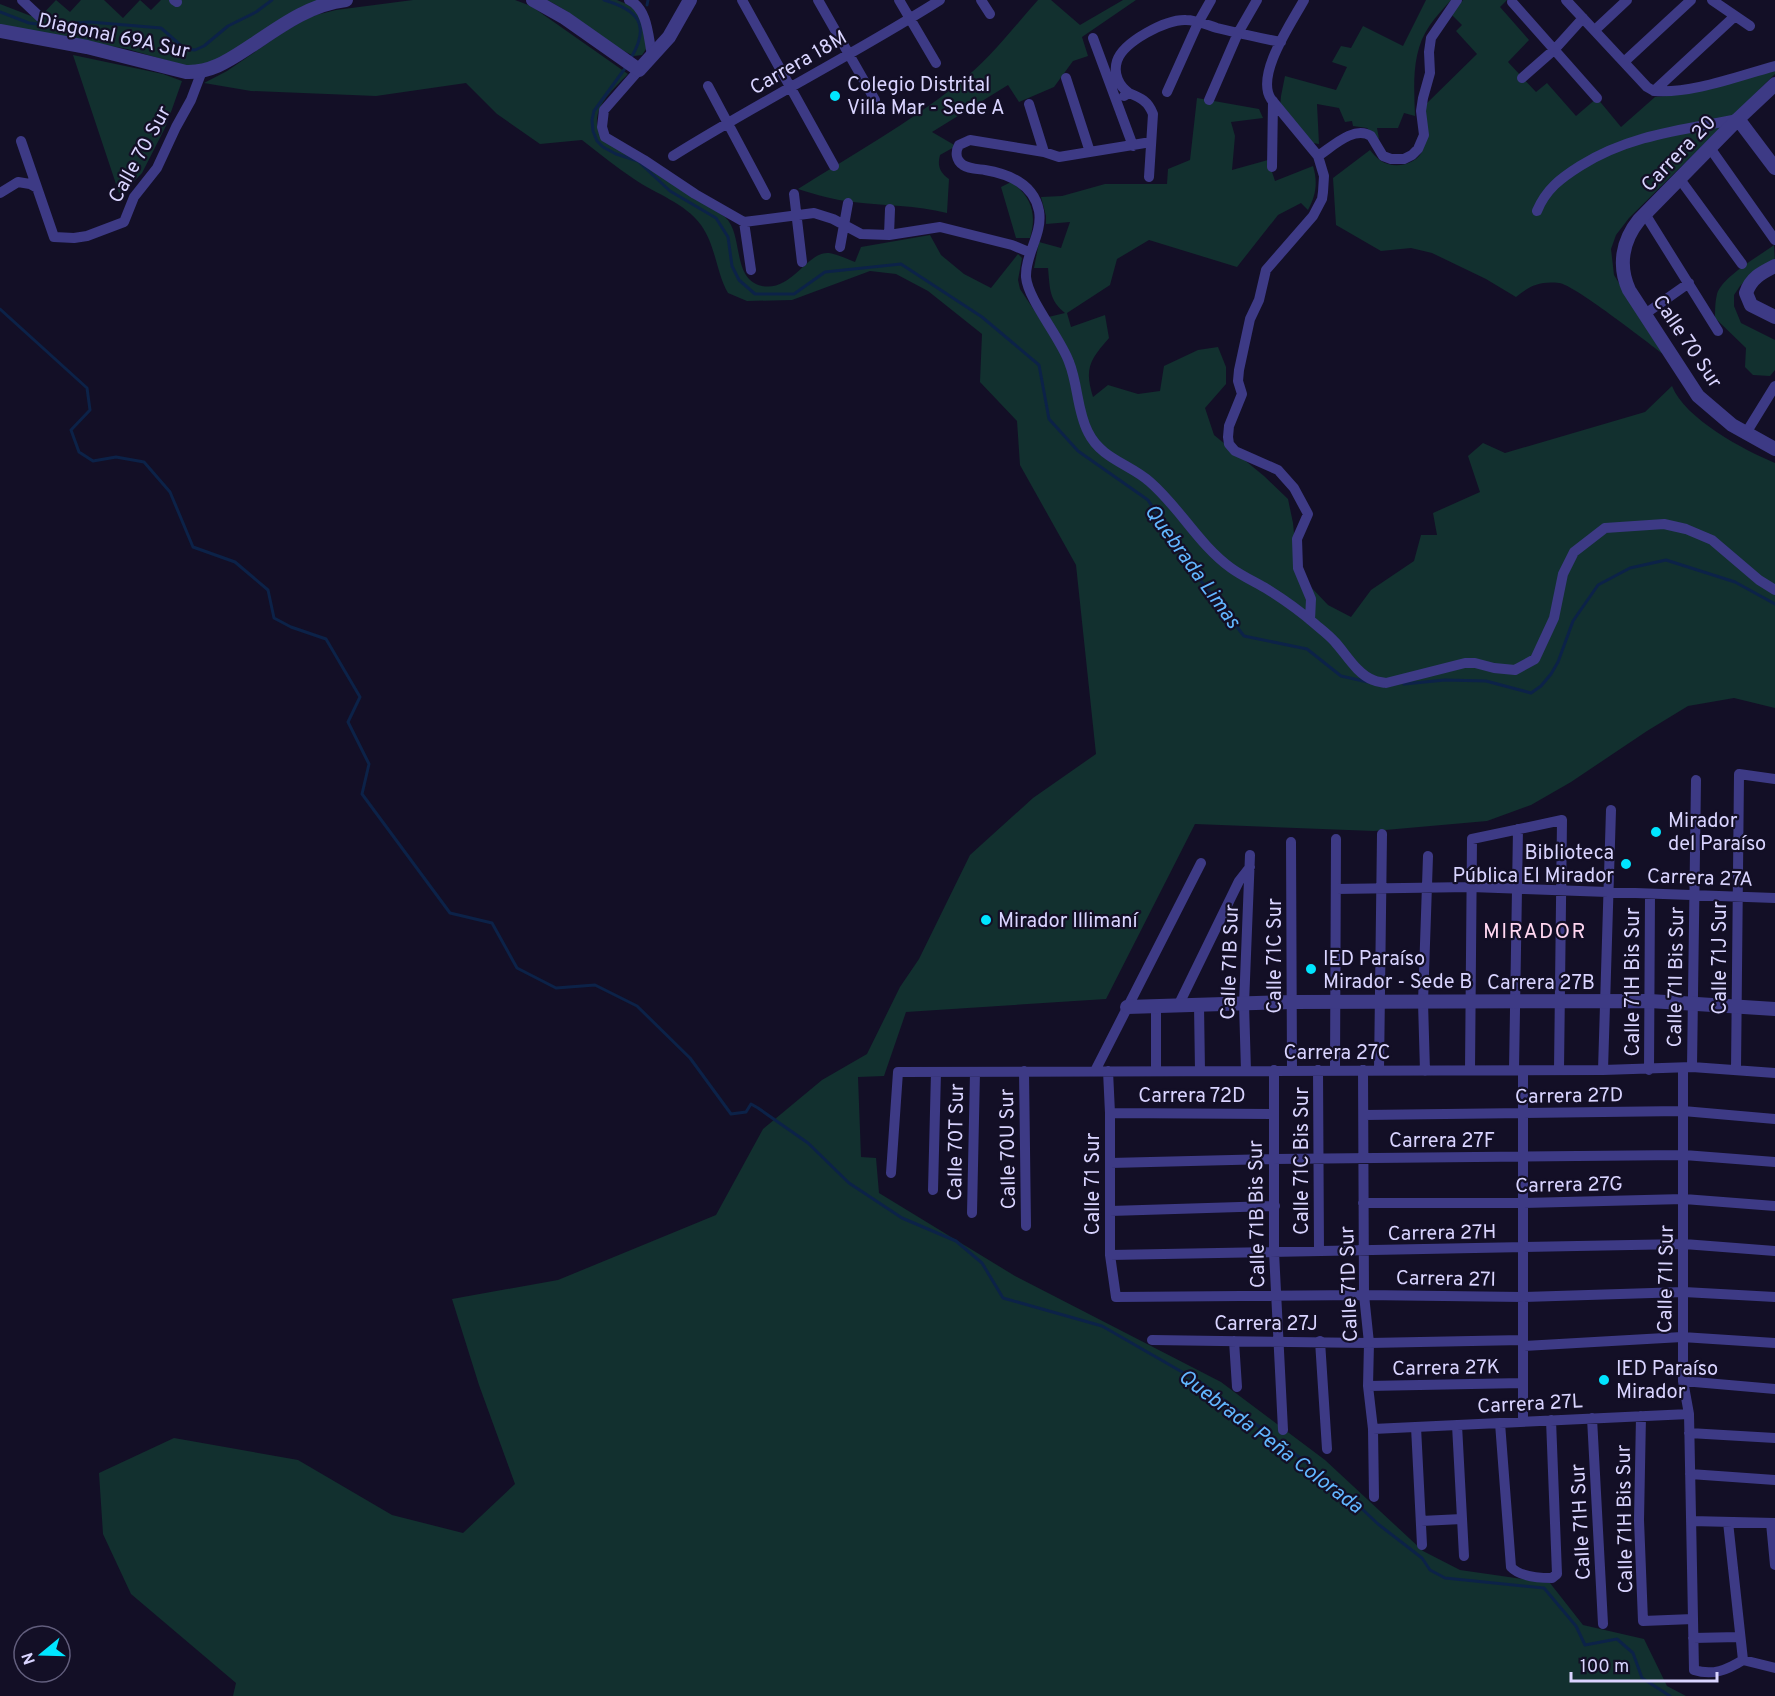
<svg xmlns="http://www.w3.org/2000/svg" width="1775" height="1696" viewBox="0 0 1775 1696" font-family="Overpass,sans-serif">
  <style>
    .green { fill: #12302f }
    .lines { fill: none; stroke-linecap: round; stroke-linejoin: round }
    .stream { stroke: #0c2248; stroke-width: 3 }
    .minor { stroke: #3d3a85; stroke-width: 10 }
    .tertiary { stroke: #3d3a85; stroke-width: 14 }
    .poi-dot { fill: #00e5ff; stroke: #130f26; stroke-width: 2 }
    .labels { text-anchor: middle; stroke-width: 4.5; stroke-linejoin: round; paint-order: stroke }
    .street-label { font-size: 20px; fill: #d9d4ff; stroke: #130f26 }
    .poi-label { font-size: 20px; fill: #d9d4ff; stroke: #130f26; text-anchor: start }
    .water-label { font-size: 21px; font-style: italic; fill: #62b6ff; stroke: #130f26 }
    .neighbourhood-label { font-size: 21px; letter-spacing: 1.5px; fill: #ffd6f0; stroke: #130f26 }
  </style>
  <rect width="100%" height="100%" fill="#130f26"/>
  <path class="green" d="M56,0L70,12L81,0H104L123,18L140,0L151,10L161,0H322L301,7L211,65L190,67L127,49L10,28L0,24V4L31,16L40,17Z
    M413,0H515L531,6L628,74C612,91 590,108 599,133L725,217C744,234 731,279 762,286C792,292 807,251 829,253C837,254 847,259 855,262L861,247L930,235L941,255L964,274L991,288L1018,254L1022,258L1018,280L1020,289L1040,319L1065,313C1049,300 1050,289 1048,268H1034L1039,242L1061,248L1070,222L1046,224V216L1041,197L1062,196L1105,184H1167L1168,169L1190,160L1197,98L1259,109L1263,118L1231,122L1235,136L1232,170L1268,160L1275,181L1313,166C1318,182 1316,195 1308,210L1301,203L1278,215L1237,267L1149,240L1117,259L1110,285L1067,313L1071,327L1105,315L1109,338C1090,360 1084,368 1093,397L1108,385L1138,394L1160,391L1164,366L1198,350L1218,347L1226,367V384L1205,408L1214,435L1264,476L1288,499L1293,523L1297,565L1308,584L1328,605L1351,617L1371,590L1414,561L1421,535H1437L1433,513L1480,492L1468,456L1483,443L1505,453L1645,412L1672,386C1685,419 1744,450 1775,463V708L1734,698L1688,706L1647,731L1571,782L1531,805L1487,821L1374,831L1195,824L1106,999L906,1012L884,1076L858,1077L861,1157L876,1158L879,1193L1015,1276L1221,1382L1325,1460L1423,1551L1460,1570L1550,1583L1583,1625L1644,1639L1667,1686L1686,1696H233L236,1683L131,1594L103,1534L99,1473L174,1438L298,1460L392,1515L463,1533L515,1484L479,1385L452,1299L558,1280L716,1215L763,1129L822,1080L867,1054L900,987L919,959L970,855L1033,798L1096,754L1076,565L1020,465L1017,421L980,382L982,334L928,291L896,274L870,271L792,300L747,301L728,293C716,272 716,246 701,225C685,203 656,194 634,179C616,167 599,153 582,140L540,144L497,114L466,83L376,96L251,91L204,83L227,71L287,30L312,16L336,10Z
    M547,0H617C644,10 644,20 648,46L642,55L634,56C603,42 578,15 547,0Z
    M1038,0H1051L1080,25L1123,0H1136L1082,37L1088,56L1073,61L1054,87L1019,102L1008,85L932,132L956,146L940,155C937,166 940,173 949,179L947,213C916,205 885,206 853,202C834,200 817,195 798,189C852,155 909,123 959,83C989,60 1013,28 1038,0Z
    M1426,0H1451C1444,8 1436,16 1430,25C1411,52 1414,85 1415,116L1404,113L1398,128H1377L1379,139L1367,128L1353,126L1352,121L1345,122L1339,108L1317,104L1319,144L1313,143L1280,108L1281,96L1285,76L1336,90L1347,67L1332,62L1341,46L1351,48L1363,26L1403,46Z
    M1463,0H1507L1500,7L1529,40L1508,62L1536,92L1547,83L1576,116L1597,98L1621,127L1655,97L1666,96L1775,69V74L1629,218L1616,235L1611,249L1614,275L1663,354C1647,342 1573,284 1559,283C1539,281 1530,286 1516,297L1486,279L1432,253L1411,248L1381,251L1336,225L1333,178L1370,150C1375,156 1380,162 1388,164C1401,168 1419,162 1423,149C1426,139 1424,118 1424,106L1477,54L1456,31L1462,25L1451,14Z
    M73,55L163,74L182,81L166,126L142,173L120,196Z
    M1011,182C1032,196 1037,215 1030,238H1016L1001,187Z
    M1774,245L1775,264L1746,280L1740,286L1734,295V306L1741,323L1775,340V370L1770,376L1753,375L1745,367L1746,348L1715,318C1715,310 1715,302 1717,294C1722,277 1759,256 1774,245Z"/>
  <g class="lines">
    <path class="stream" d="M604,0C638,10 651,24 631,58
      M647,5L648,0
      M0,12L29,23L45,25L90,22L161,28L185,49L195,50L204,46L228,26L256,12L272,0
      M626,67L594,111L592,120L593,131L597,141L603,147L616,154L638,161L670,191L716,218L728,237L732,266L739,280L755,294H794L825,272L901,264L982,317L1039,365L1049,419L1078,451L1148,500L1190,567L1244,636L1307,649L1341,676L1368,682
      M0,309L87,388L90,410L71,430L79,452L93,461L116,457L144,462L170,492L193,547L235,562L268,590L274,618L291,627L326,639L360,697L348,722L369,764L362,794L450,913L492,923L517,968L556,988L595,985L637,1006L690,1058L731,1114L746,1112L751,1104L758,1108L808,1143L849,1183L902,1218L956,1241L982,1263L1003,1298L1102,1326L1203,1384L1341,1489L1378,1524L1422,1558L1430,1570L1445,1578L1544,1588L1576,1626L1585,1645L1617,1639L1633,1653L1642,1678L1670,1696
      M1404,684L1445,680L1486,681L1531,693L1541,686L1551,674L1558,662L1573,621L1598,585L1630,568L1666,560L1735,582L1775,604"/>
    <path class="minor" d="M22,0L40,17
      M174,0L177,2
      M629,0C648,9 648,36 652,55
      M742,0L834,166
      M818,0L875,100
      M899,0L936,63
      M981,0L990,14
      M1304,0C1292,22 1255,75 1271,99L1318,156L1324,176L1323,192L1322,199L1313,216L1266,270L1259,300L1250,319L1239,370L1238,381L1242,394L1229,426L1228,437L1229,444L1235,451L1278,470L1294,488L1308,514L1297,539L1298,568L1311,599L1310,620
      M1566,0L1647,87L1654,91
      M1712,0L1750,26
      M1512,2L1597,98
      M1595,30L1627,0
      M1093,38L1133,146
      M1624,62L1691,0
      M639,70L604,110L602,127L605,137L644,160L695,194L744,222
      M1066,78L1090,152
      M1522,78L1555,49L1583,18
      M708,86L766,195
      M1654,91C1692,94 1738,76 1775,66
      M1654,91L1735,16
      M1167,92L1198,23L1211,0
      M1129,93C1119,86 1113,74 1117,61C1123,42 1166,19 1186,20C1196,20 1207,25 1217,28C1238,33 1259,38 1281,42
      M1124,96L1129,93C1141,98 1148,101 1153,114L1149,177
      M1209,100L1238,33L1257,0
      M1029,104L1044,152
      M21,141L54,237L74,238L87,236L124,222L134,197L157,168L176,127L191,100L202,71
      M1151,142L1059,157L1044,152L970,140L959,145C955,152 956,160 963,165C969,169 979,169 985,170C1009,174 1034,184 1039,211C1043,234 1025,254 1026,277C1028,300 1060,337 1069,362C1078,384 1077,411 1088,432C1101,459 1130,464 1150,482C1180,508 1199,545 1231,568C1242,576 1255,582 1267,589C1283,599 1300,611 1315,624C1322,630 1329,635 1335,642C1346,654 1357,674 1373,680C1377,682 1382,682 1386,683L1465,663H1475L1494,668L1515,670L1535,659L1554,618L1563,574L1574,552L1605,528L1664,524L1686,529L1712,540L1759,580L1775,590
      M1710,148L1775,240
      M673,156C761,101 853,55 940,0
      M1318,156C1332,147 1354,125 1371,136L1383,156L1391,159H1404L1412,155L1418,149L1424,135L1421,111L1423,98L1430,73L1429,52L1431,38L1457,0
      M1272,167L1273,101
      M1679,178L1742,264
      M0,193L18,182L30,184L37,188
      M794,194L802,262
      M1537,211C1546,189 1561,178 1580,166C1629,135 1682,130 1738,119
      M1645,214L1718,331
      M744,222L814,213L833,219L861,234L889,235L940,227L1012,245L1029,252
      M744,222L751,270
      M889,235L890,209
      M840,247L848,203
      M1645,314L1689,283
      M1746,433L1775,386
      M1291,842L1292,1070
      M1336,889L1471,887L1775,898
      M1199,1005L1200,1071
      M1156,1006V1071
      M1178,1006L1239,881L1250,867
      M1692,1067L1696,780
      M1683,1069V1381L1689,1414L1694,1670C1713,1676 1727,1670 1743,1660
      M1274,1070V1252L1283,1430
      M1318,1070L1319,1251
      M1335,1070L1336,839
      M1363,1070L1364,1295L1369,1343L1368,1386L1373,1429L1374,1497
      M1379,1070L1382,834
      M1470,1070L1472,839L1562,820L1559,1070
      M1514,1070L1518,829
      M1603,1070L1611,810
      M1649,1070L1650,895
      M1736,1070L1739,774L1775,779
      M1024,1071L1026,1226
      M1095,1071L1201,863
      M1108,1071L1110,1113V1255L1116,1297L1364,1295L1523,1297L1684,1292L1775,1297
      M1246,1071L1244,1004L1250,855
      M1425,1071L1423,1002L1428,856
      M1523,1071V1422
      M1110,1113L1273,1114
      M1364,1115L1683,1111L1775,1119
      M1110,1163L1274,1159L1684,1155L1775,1162
      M891,1173L898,1072L1603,1070L1692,1067L1775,1073
      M933,1190L936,1072
      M1363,1203H1523L1684,1199L1775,1206
      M1110,1211L1275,1206
      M972,1213L975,1072
      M1110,1255L1684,1244L1775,1251
      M1152,1340L1369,1343L1523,1340
      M1234,1341L1237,1387
      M1320,1341L1327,1449
      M1523,1346L1682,1337L1775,1343
      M1683,1381L1775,1389
      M1368,1386L1523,1383
      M1641,1416L1639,1520L1643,1621L1693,1619
      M1592,1418L1603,1624
      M1500,1423L1511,1567C1520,1577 1539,1578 1552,1578L1557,1574L1551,1420
      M1457,1425L1464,1556
      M1416,1427L1422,1545
      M1373,1429L1689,1414
      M1689,1433L1775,1438
      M1690,1474L1775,1480
      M1421,1521L1462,1519
      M1691,1521L1775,1523
      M1728,1522L1743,1660
      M1771,1523L1775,1565
      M1693,1638L1739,1637
      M1743,1660L1775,1668"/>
    <path class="tertiary" d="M533,0L565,18L639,70L669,37L690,0
      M0,31L87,47L186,72C213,73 232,58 254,44C282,25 311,4 346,0
      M1775,84L1738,119L1639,220C1622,241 1618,266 1629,290L1698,396L1732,425L1775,449
      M1738,119L1775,168
      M1775,266C1761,273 1751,278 1746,293L1751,305L1775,317
      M1127,1007L1292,1002L1650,1001L1775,1009"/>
  </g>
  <g class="poi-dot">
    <circle cx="835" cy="96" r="6"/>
    <circle cx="1656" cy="832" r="6"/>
    <circle cx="1626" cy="864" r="6"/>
    <circle cx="986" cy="920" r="6"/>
    <circle cx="1311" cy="969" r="6"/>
    <circle cx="1604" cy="1380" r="6"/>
  </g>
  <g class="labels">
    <g class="street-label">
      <text transform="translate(114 35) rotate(12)" y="7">Diagonal 69A Sur</text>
      <text transform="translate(798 62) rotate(-30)" y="7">Carrera 18M</text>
      <text transform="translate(1678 153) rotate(-46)" y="7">Carrera 20</text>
      <text transform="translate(139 154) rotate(-61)" y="7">Calle 70 Sur</text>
      <text transform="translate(1688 341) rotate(56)" y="7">Calle 70 Sur</text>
      <text transform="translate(1700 877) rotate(2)" y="7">Carrera 27A</text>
      <text transform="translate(1274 956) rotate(-90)" y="7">Calle 71C Sur</text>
      <text transform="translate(1719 958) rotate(-90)" y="7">Calle 71J Sur</text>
      <text transform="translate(1229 962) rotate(-88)" y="7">Calle 71B Sur</text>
      <text transform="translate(1675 977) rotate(-89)" y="7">Calle 71I Bis Sur</text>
      <text x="1541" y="989">Carrera 27B</text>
      <text transform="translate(1632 982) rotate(-90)" y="7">Calle 71H Bis Sur</text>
      <text x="1337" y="1059">Carrera 27C</text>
      <text x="1192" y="1102">Carrera 72D</text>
      <text transform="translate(1569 1095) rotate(-1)" y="7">Carrera 27D</text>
      <text x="1442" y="1147">Carrera 27F</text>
      <text transform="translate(955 1142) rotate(-89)" y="7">Calle 70T Sur</text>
      <text transform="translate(1007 1149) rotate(-91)" y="7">Calle 70U Sur</text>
      <text transform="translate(1301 1161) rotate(-90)" y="7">Calle 71C Bis Sur</text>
      <text transform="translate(1092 1184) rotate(-90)" y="7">Calle 71 Sur</text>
      <text transform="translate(1569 1184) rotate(-1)" y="7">Carrera 27G</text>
      <text transform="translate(1256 1214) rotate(-91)" y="7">Calle 71B Bis Sur</text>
      <text transform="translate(1442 1232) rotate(-1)" y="7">Carrera 27H</text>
      <text transform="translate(1446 1278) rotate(1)" y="7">Carrera 27I</text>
      <text transform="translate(1665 1279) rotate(-89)" y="7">Calle 71I Sur</text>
      <text transform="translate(1348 1284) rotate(-92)" y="7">Calle 71D Sur</text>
      <text x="1266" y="1330">Carrera 27J</text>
      <text transform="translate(1446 1367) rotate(-1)" y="7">Carrera 27K</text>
      <text transform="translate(1530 1403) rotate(-3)" y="7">Carrera 27L</text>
      <text transform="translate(1624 1519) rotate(-91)" y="7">Calle 71H Bis Sur</text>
      <text transform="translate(1580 1522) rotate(-93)" y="7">Calle 71H Sur</text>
    </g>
    <g class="poi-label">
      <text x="847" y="91">Colegio Distrital<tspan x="847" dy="23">Villa Mar - Sede A</tspan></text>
      <text x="1668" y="827">Mirador<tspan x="1668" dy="23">del Paraíso</tspan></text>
      <text x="1614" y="859" text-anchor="end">Biblioteca<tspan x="1614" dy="23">Pública El Mirador</tspan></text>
      <text x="998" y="927">Mirador Illimaní</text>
      <text x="1323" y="965">IED Paraíso<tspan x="1323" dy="23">Mirador - Sede B</tspan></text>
      <text x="1616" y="1375">IED Paraíso<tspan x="1616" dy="23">Mirador</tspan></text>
    </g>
    <g class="water-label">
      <text transform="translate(1193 566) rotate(54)" y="7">Quebrada Limas</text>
      <text transform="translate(1271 1441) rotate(37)" y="7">Quebrada Peña Colorada</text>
    </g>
    <g class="neighbourhood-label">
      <text x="1535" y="938">MIRADOR</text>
    </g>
  </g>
  <g transform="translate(42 1654) rotate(251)"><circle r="28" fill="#130f26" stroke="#625e7d" stroke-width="1.5"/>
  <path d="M0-4.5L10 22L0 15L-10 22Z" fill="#00e5ff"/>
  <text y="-9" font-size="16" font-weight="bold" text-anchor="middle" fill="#d9d4ff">N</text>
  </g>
  <path d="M1571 1672v9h146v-9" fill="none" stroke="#d9d4ff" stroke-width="3"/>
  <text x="1580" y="1672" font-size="18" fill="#d9d4ff" stroke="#130f26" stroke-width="4.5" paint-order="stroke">100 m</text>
</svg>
